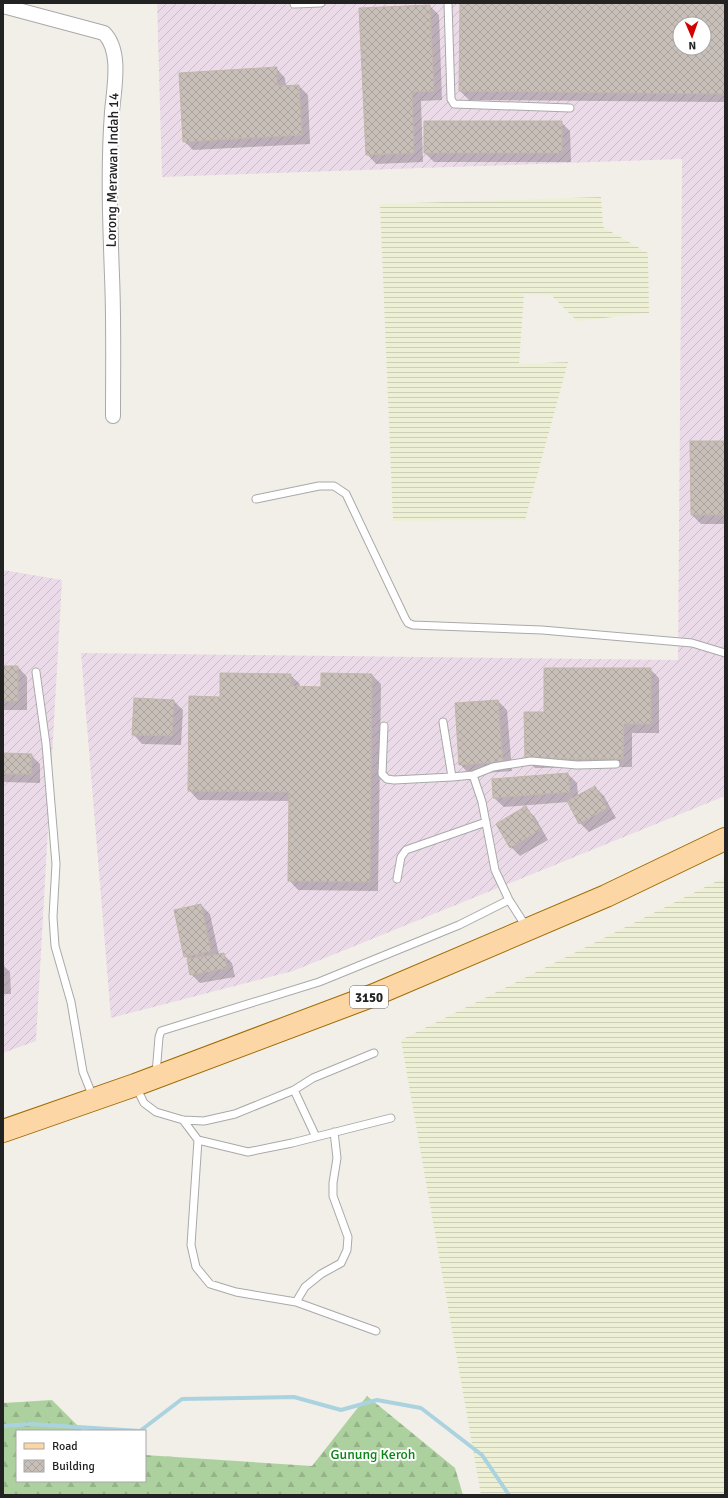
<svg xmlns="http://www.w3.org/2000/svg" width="728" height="1498" viewBox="0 0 728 1498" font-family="Signika,sans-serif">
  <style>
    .industrial { fill: url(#industrial-furrows); fill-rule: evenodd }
    .farmland { fill: url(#farmland-rules) }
    .forest { fill: url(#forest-firs) }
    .shadow { fill: #0003; fill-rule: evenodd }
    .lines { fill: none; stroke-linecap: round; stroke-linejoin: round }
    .stream { stroke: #aad3df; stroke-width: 4 }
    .building { fill: url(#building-cross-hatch); stroke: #c4b6ab; fill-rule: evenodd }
    .service-casing { stroke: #a9a9a9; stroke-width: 9 }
    .minor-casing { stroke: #a9a9a9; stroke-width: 16 }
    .primary-casing { stroke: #a06b00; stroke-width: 24 }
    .service { stroke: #fff; stroke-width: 7 }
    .minor { stroke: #fff; stroke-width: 14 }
    .primary { stroke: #fcd6a4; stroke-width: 22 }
    .labels { text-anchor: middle; stroke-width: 4; stroke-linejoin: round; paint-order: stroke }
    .shield { fill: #fff; stroke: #646464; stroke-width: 1 }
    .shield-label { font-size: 13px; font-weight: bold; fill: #222 }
    .street-label { font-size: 14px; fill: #222; stroke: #fff }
    .park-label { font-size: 14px; fill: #0c8416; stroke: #fff }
  </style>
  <defs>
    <pattern id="industrial-furrows" width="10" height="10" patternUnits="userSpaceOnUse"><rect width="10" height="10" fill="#ebdbe8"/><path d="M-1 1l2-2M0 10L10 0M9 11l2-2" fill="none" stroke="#c9bcc7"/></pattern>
    <pattern id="farmland-rules" width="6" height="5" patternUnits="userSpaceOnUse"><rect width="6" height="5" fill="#eef0d5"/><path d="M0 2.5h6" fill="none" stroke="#ccceb7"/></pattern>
    <pattern id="forest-firs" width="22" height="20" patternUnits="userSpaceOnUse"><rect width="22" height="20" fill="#add19e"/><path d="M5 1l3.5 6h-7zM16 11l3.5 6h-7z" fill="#95b388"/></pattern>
    <pattern id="building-cross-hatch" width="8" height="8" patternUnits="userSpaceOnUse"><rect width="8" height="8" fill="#c7bfb8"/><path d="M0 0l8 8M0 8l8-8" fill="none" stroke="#aba49e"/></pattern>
  </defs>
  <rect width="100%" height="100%" fill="#f2efe9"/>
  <path class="industrial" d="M157,3H725V796L293,971L111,1018L81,653L678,660L682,159L162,177ZM680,24H704V48H680Z
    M3,570L62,580L36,1041L3,1053Z"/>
  <path class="farmland" d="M601,197L603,227L648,253L649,313L577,321L551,295L524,294L519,364L568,362L525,520L393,521L380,204Z
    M725,877V1495H481L401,1040Z"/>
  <path class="forest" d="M367,1396L455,1468L463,1495H3V1403L52,1400L83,1431H17V1481H145V1455L312,1466Z"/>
  <path class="shadow" d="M461,3H725V102L469,100L460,91ZM680,24H704V48H680Z
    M430,6L439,15L442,100L421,101L423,162L376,164L367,154Z
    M276,68L285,78L286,87L299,86L308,95L310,144L193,150L184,141Z
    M561,122L570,131L571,162H434L425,153Z
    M725,442V524H701L692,515Z
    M3,667H18L27,677V710H3Z
    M650,669L659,678V733H632V767L535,768L526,758L545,713Z
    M290,675L300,684L299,687L322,688L372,675L381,684L378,891L298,890L289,880L290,801L198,800L189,790L221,698Z
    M174,701L183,710L181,745L142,744L133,734Z
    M498,701L507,710L512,771L469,774L460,764Z
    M3,754L31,755L40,764V783L3,782Z
    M568,774L577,783L578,796L595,787L604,796L616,818L589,832L580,823L568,802L504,807L494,798Z
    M526,808L535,817L548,840L520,856L511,847Z
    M201,905L210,914L219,955L223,954L232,963L235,977L200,983L191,974L188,959L185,956Z
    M3,965L10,972L11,994H3Z"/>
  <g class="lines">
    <path class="stream" d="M3,1426L31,1424L140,1431L182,1399L294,1397L341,1410L377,1400L421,1408L482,1455L509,1495"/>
  </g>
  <path class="building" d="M460,3H725V94L459,91ZM680,24H704V48H680Z
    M430,5L434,91L412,92L414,153L366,155L359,8Z
    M277,67V86L299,85L302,135L183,142L179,73Z
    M424,121H562V153H424Z
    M690,441H725V515H691Z
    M3,666H18V701H3Z
    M544,668H651V724H624L623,759H525L524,712H544Z
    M220,673L291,674V686L321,687V673L372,674L370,882L288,881L289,792L188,791L189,696L220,697Z
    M134,698L174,700L172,736L132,735Z
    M498,700L503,762L459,765L455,703Z
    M3,753L32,754L31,774H3Z
    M568,773L570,792L493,798L492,779Z
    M595,786L607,808L579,824L567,801Z
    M526,806L540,830L510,848L496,824Z
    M201,904L211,951L184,957L174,910Z
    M224,953L227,968L190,975L187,959Z"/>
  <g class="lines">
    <g class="service-casing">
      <path id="service" d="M448,3L451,99L454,104L570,108
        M294,4L321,3
        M256,499L319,486H334L346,494L405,618L408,623L413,625L542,630L692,643L725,653
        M36,672L46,744L56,864L53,917L55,946L71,1002L83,1072L93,1097
        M443,722L452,777L473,775L482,802L495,870L509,900L527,928
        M384,726L382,774L387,779L394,780L452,777
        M473,775L493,767L531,761L577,765L616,764
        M397,879L401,857L406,850L486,822
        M156,1074L159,1037L161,1031L319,982L459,925L509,900
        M136,1087L144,1103L156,1112L183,1120L204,1121L235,1114L294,1090L313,1078L374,1053
        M294,1090L316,1137
        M183,1120L198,1140L248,1152L292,1143L391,1118
        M198,1140L191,1245L196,1267L210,1284L236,1292L296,1302L376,1331
        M296,1302L305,1287L321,1274L341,1263L347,1250L348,1237L333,1196V1183L337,1158L334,1132"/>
    </g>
    <g class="minor-casing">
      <path id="minor" d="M3,6L104,33C122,51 114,88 112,112C108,167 110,221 112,276C114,322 113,369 113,416"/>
    </g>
    <g class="primary-casing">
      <path id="primary" d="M3,1131L135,1085L374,995L606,896L725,839"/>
    </g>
    <use href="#service" class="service"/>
    <use href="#minor" class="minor"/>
    <use href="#primary" class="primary"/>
  </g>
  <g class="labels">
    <rect class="shield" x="350" y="986" width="38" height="22" rx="3"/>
    <g class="shield-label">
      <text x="369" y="1002">3150</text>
    </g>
    <g class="street-label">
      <text transform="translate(112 170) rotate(-89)" y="5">Lorong Merawan Indah 14</text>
    </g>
    <g class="park-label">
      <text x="373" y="1459">Gunung Keroh</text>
    </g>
  </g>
  <rect width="728" height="1498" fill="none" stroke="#222222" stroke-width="8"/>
  <rect x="16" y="1430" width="130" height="52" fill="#ffffff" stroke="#a7a7a7"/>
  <rect x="24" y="1443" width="20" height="6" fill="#fcd6a4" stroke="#a7a7a7"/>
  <text x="52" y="1450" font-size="12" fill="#222222">Road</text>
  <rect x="24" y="1460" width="20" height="12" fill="url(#building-cross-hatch)" stroke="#a7a7a7"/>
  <text x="52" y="1470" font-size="12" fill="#222222">Building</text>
  <g transform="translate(692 36) rotate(178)"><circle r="19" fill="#ffffff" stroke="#a7a7a7"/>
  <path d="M0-3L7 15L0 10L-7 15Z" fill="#d40000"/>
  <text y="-6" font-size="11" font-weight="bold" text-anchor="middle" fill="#222222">N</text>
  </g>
</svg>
